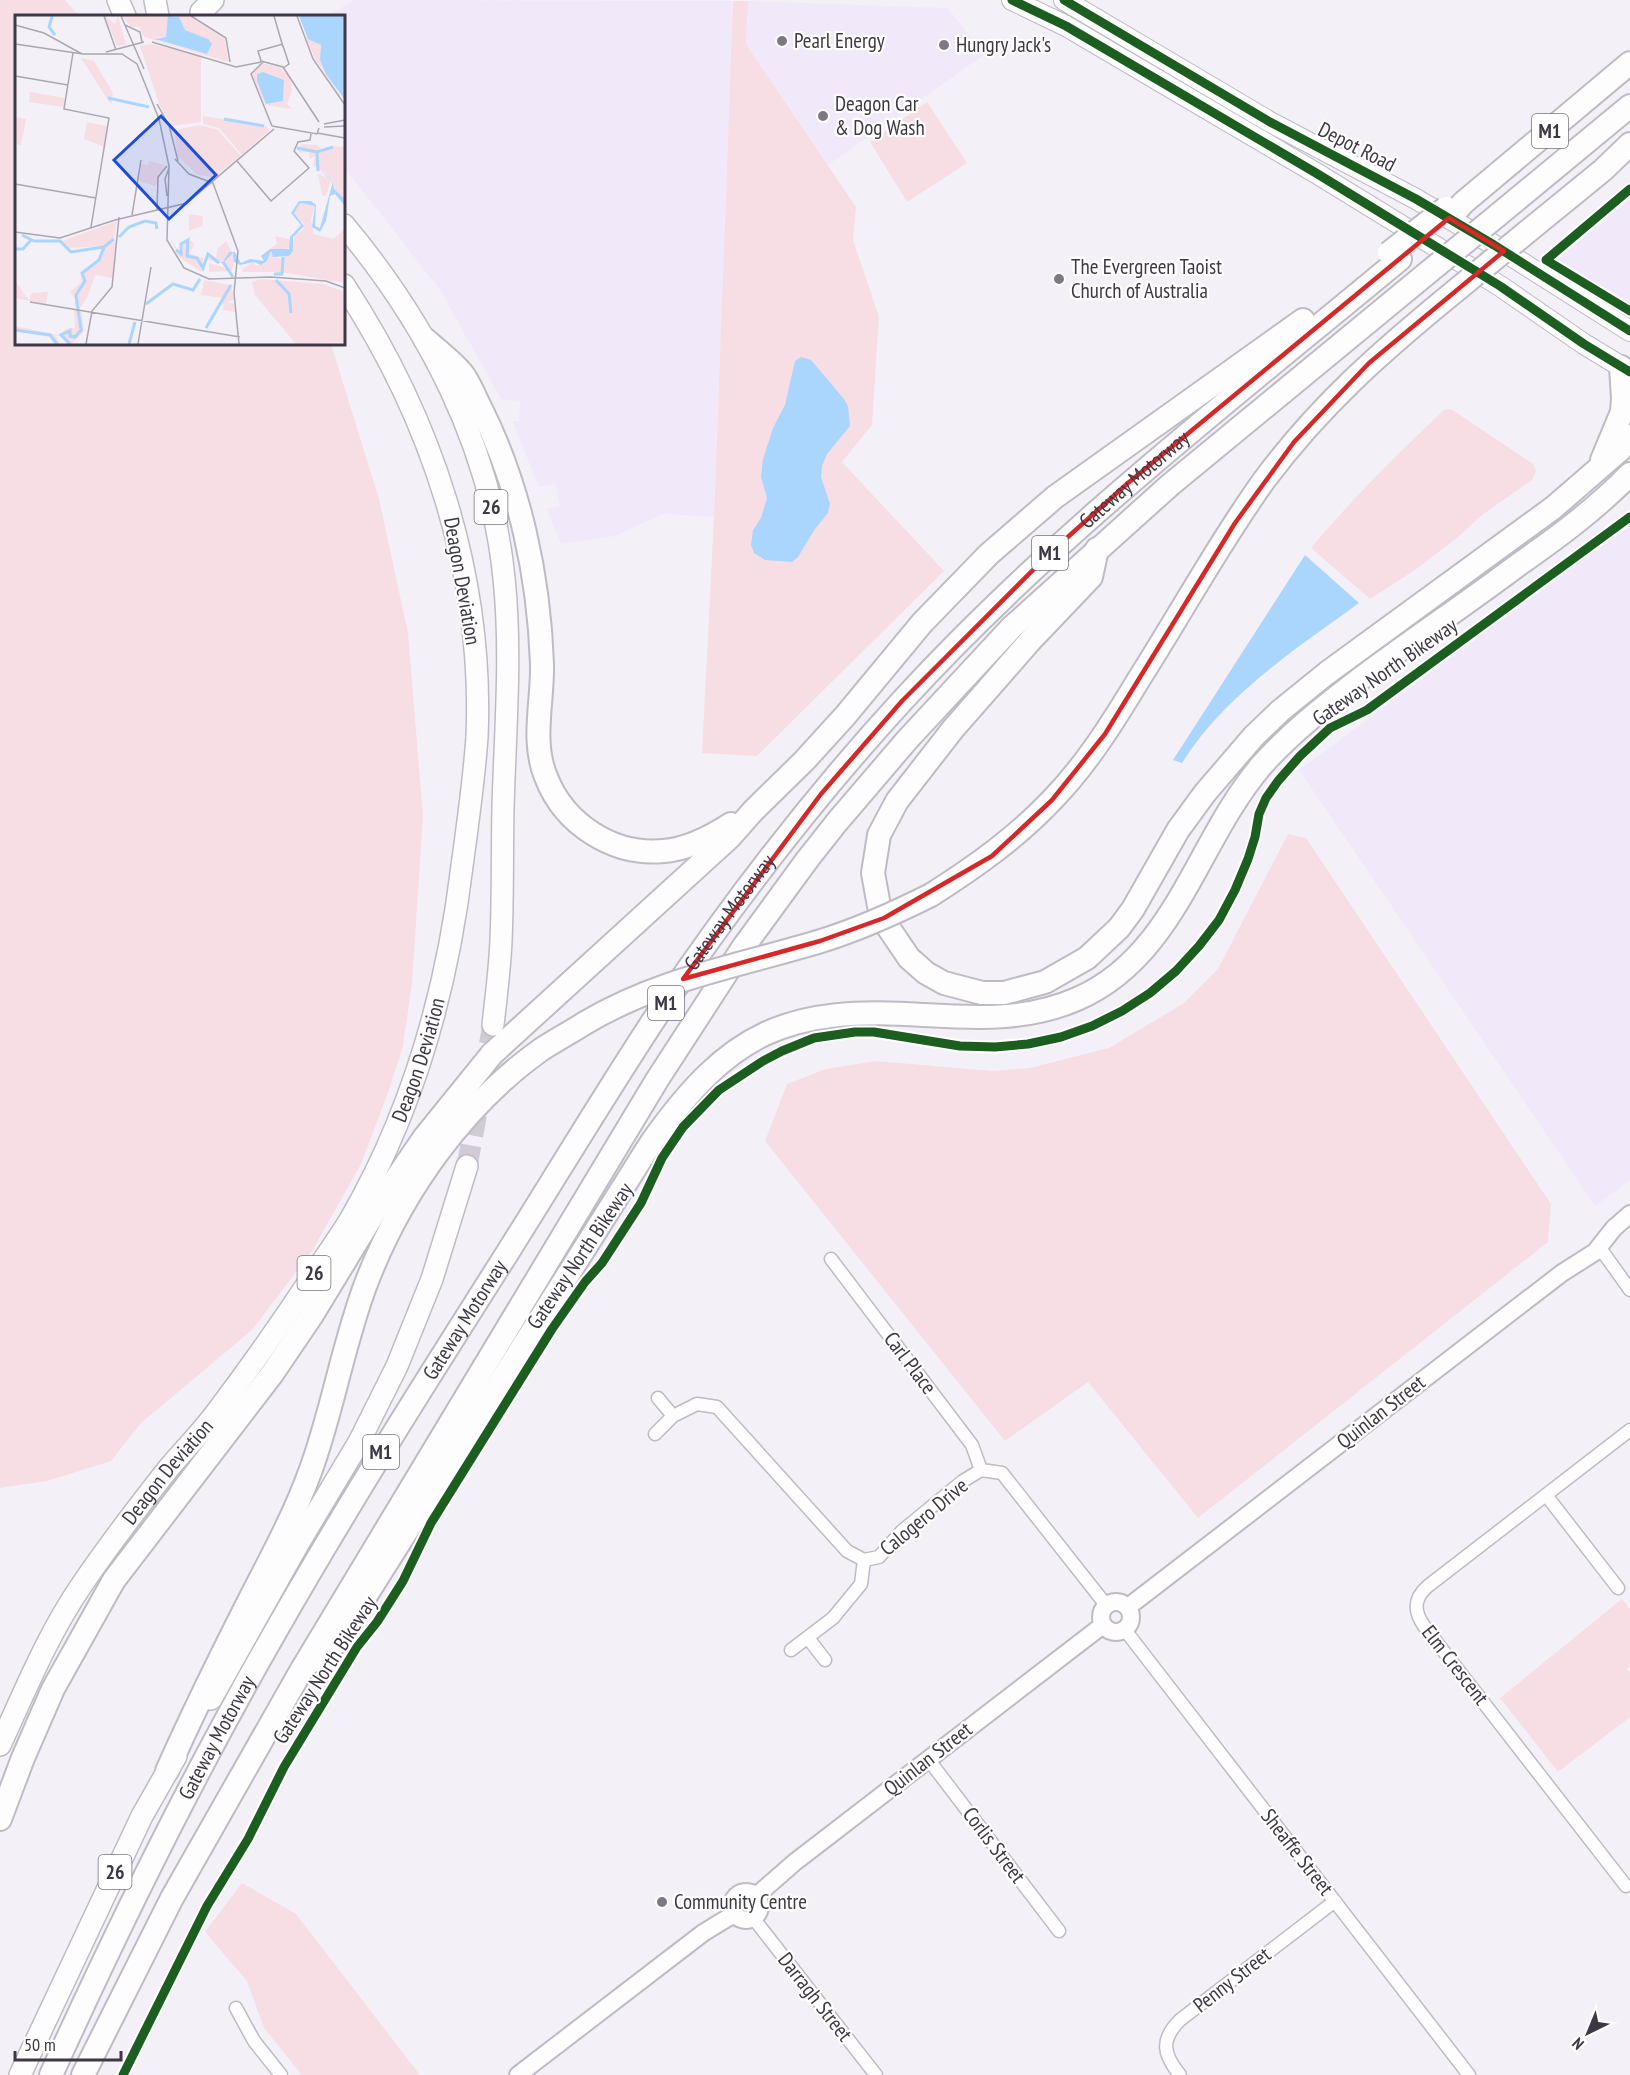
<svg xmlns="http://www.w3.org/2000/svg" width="1630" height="2075" viewBox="0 0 1630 2075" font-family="'PT Sans Narrow',sans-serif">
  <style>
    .built { fill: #f1e9fa }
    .green { fill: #f7dee5 }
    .water { fill: #aad5fd }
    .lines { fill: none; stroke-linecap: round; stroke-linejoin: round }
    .trunk-tunnel { stroke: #d0cbd4; stroke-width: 21; stroke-dasharray: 21 10; stroke-linecap: butt }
    .minor-casing { stroke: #bfbbc4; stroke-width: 15 }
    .tertiary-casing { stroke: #bfbbc4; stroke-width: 20 }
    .primary-casing { stroke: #bfbbc4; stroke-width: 22 }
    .trunk-casing { stroke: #bfbbc4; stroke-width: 24 }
    .motorway-casing { stroke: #bfbbc4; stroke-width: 26 }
    .minor { stroke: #fdfdfe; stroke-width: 12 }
    .tertiary { stroke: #fdfdfe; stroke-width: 16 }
    .primary { stroke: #fdfdfe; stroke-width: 20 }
    .trunk { stroke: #fdfdfe; stroke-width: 21 }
    .motorway { stroke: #fdfdfe; stroke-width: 22 }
    .motorway-bridge-casing { stroke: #bfbbc4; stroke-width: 26; stroke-linecap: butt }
    .motorway-bridge { stroke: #fdfdfe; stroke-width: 22 }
    .cycleway-casing { stroke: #fff; stroke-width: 13 }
    .cycleway { stroke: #1b5e20; stroke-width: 9 }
    .marked { fill: none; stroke: #d62828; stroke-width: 4.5; stroke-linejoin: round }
    .poi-dot { fill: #7e7884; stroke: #fff; stroke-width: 2 }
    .labels { text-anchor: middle; stroke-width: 4.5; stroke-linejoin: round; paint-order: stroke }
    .shield { fill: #fff; stroke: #78747d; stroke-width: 1.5 }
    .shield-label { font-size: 20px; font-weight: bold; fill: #3e3845 }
    .poi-label { font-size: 21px; fill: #3e3845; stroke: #fff; text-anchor: start }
    .street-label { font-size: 21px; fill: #3e3845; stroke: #fff }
    .inset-river { fill: none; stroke: #aad5fd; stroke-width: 3 }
    .inset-road { fill: none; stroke: #aba6b0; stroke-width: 1.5 }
    .view { fill: #1d4ed8; fill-opacity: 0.15; stroke: #1d4ed8; stroke-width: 3 }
    .inset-edge { fill: none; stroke: #3e3845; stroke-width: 3 }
  </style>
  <rect width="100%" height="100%" fill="#f4f0f8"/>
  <path class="built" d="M354,0L733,1L714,517L663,514L615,536L561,544L547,509L560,506L555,484L539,487L512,421H519L520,401L501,399L440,290L344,167V16H327Z
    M748,1L948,8L984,55L828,165L746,44Z
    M1630,199V306L1556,261Z
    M1630,525V1180L1595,1206L1299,770Z"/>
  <path class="green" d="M0,0H65L79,16H16V344H331L379,499L408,633L423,816L412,983L403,1046L389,1090L361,1164L312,1251L252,1330L141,1423L111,1461L47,1481L0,1488Z
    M733,1H748L746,44L856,207L853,240L879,317L872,425L842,462L944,571L757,756L702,753L714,517Z
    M927,102L967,163L907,202L870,142Z
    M1451,409L1533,464L1536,471L1532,480L1482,515L1457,538L1415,570L1370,599L1311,548C1352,499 1397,454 1444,410Z
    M1288,834L1306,838L1551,1204L1548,1242L1198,1518L1088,1382L1005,1441L765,1141L787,1084L826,1069L876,1061L992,1071L1030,1068L1109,1048L1184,1003L1218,969Z
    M1622,1599L1630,1609V1666L1627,1669L1630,1673V1717L1558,1772L1500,1698Z
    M242,1883L296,1914L420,2075H302L264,2028L247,1981L205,1932Z"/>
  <path class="water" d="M801,357L811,360L844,399L848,406L850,426L827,454L822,466L821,477L830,504L828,513L815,529L798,557L792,562L765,560L754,553L751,545L753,530L761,518L767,498L761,477L763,459L773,428L785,405L795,361Z
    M1305,555L1359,603C1296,649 1224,695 1182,763L1173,760Z"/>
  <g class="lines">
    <path class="trunk-tunnel" d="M467,1166L493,1025"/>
    <g class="minor-casing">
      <path id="minor" d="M1600,1248L1630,1290
        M831,1259L972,1445L981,1470
        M658,1398L673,1416
        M655,1434L673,1416L697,1404L717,1407L847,1551L864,1560L879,1557L902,1531L963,1481L981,1470L1002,1473L1106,1605
        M1546,1495L1618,1588
        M1125,1630L1469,2075
        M808,1638L825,1660
        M791,1650L833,1618L861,1584L864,1560
        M928,1759L1059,1931
        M1626,1886L1424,1626C1413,1610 1414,1598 1428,1586L1630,1430
        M754,1919L876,2075
        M236,2008L254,2041L281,2075
        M1180,2075C1163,2054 1160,2040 1180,2020L1335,1901"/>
    </g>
    <g class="tertiary-casing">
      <path id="tertiary" d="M1101 1617a15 15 0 1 1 30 0a15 15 0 1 1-30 0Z
        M1128,1607L1562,1273L1595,1252L1614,1228L1630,1214
        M732 1906a14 14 0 1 1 28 0a14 14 0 1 1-28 0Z
        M756,1896L795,1862L1103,1625
        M518,2075L703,1933L734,1914"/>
    </g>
    <g class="primary-casing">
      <path id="primary" d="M1012,0L1066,26L1316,173L1500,286L1584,344L1630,372
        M1064,0L1270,122L1416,199L1494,245L1630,331"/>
    </g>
    <g class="trunk-casing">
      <g id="trunk">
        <path d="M118,0L125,16"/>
        <path d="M155,0L158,16"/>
        <path d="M201,12L213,0"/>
        <path d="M344,225C427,324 491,446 504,578C512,654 505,732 503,808C502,852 503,896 501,940C500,968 496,997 493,1025"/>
        <path d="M211,1699L298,1544L359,1442L397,1366L432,1279L467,1166"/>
        <path id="s1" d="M0,1745C25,1691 47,1636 81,1586C108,1546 138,1507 168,1469C184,1450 201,1433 216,1413C250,1368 283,1321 314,1274C326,1256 339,1238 350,1220C413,1111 447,991 462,866C468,823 474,780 477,737C484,576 432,419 344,285"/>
        <path d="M20,2075L142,1816L176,1756"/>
      </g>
    </g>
    <g class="motorway-casing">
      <g id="motorway">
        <path d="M1498,215L1630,106"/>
        <path d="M1451,217L1463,203L1630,63"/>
        <path d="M1527,232L1603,170L1630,144"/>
        <path d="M425,339C437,350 452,361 462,373C470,383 475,398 481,409C520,487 539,577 542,664C543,701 531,741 546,777C564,824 613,856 664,851C688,849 711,837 731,824"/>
        <path d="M1602,460L1622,412L1623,398L1621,367"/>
        <path d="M1097,549L1091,577L1030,641L953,729L897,801L879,835L873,873L879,906L888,927L909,958L926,973L944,983L982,993H1004L1045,982L1087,958L1119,928L1133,909L1178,830L1205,793L1254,736L1280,711L1327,673L1553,508L1620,450L1630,436"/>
        <path d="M931,895C975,867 1016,838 1052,800C1087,764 1113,722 1139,679C1181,613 1219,543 1265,479C1321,404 1382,351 1454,292"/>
        <path d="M311,1662L336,1643L651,1143C730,1031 787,1006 923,1015C976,1018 1027,1021 1077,999C1175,957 1197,841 1261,766C1290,733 1325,706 1360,679C1412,640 1466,604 1518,565C1558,537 1596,509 1630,474"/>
        <path d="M167,1771C193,1713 221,1656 250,1599C271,1558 294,1516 310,1472C333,1410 343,1343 367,1281C402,1191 463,1105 542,1049C556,1040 571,1032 585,1023"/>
        <path d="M0,1819L23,1758L53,1689L114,1580L272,1374L312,1315L385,1195L424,1138L492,1054L730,837L753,811L804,761L845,716L922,623L989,554L1055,497L1303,320"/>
        <path id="s2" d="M51,2075C119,1925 192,1777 274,1634C348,1504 428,1378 508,1252C559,1171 608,1089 661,1009C734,901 814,797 902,701C1052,537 1229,401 1400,259"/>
        <path d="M83,2075L172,1898L301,1671L657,1080L742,949L807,860L837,822L907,740L1011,628L1170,485L1425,275"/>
      </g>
    </g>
    <use href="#minor" class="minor"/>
    <use href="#tertiary" class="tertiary"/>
    <use href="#primary" class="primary"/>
    <use href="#trunk" class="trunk"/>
    <use href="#motorway" class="motorway"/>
    <g class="motorway-bridge-casing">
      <path id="motorway-bridge" d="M1389,253L1446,208
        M1425,275L1498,215
        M1454,292L1527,232
        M585,1023C661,978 739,966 821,941C860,929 895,913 931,895"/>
    </g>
    <use href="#motorway-bridge" class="motorway-bridge"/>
    <g class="cycleway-casing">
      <path id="cycleway" d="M1012,0L1066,26L1316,173L1500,286L1584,344L1630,372
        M1064,0L1270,122L1416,199L1494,245L1630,331
        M1630,189L1546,260L1630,311
        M123,2075L207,1906L248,1839L284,1767L357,1647L377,1622L403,1581L431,1523L552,1329L585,1282L602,1263L641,1203L662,1158L683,1127L719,1090L763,1061L782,1051L814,1038L855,1032H874L960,1046L995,1047L1028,1044L1061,1037L1092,1026L1122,1011L1150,993L1176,971L1199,946L1219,920L1235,890L1248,859L1255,837L1259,814L1266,798L1278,781L1300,756L1330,728L1367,710L1630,517"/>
    </g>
    <use href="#cycleway" class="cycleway"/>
  </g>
  <path class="marked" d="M1449,218L1504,251L1369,363L1294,442L1235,523L1105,734L1052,800L992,856L884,918L820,941L683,979L821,794L902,701L1050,553L1128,483Z"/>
  <g class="poi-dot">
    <circle cx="782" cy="41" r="6"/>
    <circle cx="944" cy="45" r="6"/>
    <circle cx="823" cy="116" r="6"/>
    <circle cx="1059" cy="279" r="6"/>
    <circle cx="662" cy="1902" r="6"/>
  </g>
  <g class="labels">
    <g class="shield">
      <rect x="1532" y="114" width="36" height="34" rx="4.5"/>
      <rect x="474.5" y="490" width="33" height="34" rx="4.5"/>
      <rect x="1032" y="536" width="36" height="34" rx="4.5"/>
      <rect x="648" y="986" width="36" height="34" rx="4.5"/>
      <rect x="297.5" y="1256" width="33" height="34" rx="4.5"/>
      <rect x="363" y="1435" width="36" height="34" rx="4.5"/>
      <rect x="98.5" y="1855" width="33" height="34" rx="4.5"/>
    </g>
    <g class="shield-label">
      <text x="1550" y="138">M1</text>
      <text x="491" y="514">26</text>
      <text x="1050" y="560">M1</text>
      <text x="666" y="1010">M1</text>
      <text x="314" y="1280">26</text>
      <text x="381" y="1459">M1</text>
      <text x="115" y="1879">26</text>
    </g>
    <g class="poi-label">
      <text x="794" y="48">Pearl Energy</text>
      <text x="956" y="52">Hungry Jack's</text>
      <text x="835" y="111">Deagon Car<tspan x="835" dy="24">&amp; Dog Wash</tspan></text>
      <text x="1071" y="274">The Evergreen Taoist<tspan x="1071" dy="24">Church of Australia</tspan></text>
      <text x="674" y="1909">Community Centre</text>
    </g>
    <g class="street-label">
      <text transform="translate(1357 147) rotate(27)" y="7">Depot Road</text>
      <text dy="7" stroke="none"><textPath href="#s2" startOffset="1942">Gateway Motorway</textPath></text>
      <text transform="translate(462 581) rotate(80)" y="7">Deagon Deviation</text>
      <text transform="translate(1385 672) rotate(-35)" y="7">Gateway North Bikeway</text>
      <text dy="7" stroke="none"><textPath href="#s2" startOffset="1348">Gateway Motorway</textPath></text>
      <text dy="7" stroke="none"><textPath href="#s1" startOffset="808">Deagon Deviation</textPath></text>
      <text transform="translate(580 1256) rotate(-56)" y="7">Gateway North Bikeway</text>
      <text dy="7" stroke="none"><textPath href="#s2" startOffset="862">Gateway Motorway</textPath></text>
      <text transform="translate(910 1363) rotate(53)" y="7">Carl Place</text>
      <text transform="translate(1381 1412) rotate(-38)" y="7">Quinlan Street</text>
      <text dy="7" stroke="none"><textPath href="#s1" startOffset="322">Deagon Deviation</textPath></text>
      <text transform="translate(924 1517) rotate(-40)" y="7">Calogero Drive</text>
      <text transform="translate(1455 1665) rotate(52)" y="7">Elm Crescent</text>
      <text transform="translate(325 1670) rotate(-57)" y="7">Gateway North Bikeway</text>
      <text dy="7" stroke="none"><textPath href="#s2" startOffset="376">Gateway Motorway</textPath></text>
      <text transform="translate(928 1759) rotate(-38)" y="7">Quinlan Street</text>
      <text transform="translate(994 1845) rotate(53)" y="7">Corlis Street</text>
      <text transform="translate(1297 1852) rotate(52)" y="7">Sheaffe Street</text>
      <text transform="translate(1232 1980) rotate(-38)" y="7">Penny Street</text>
      <text transform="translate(815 1997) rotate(52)" y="7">Darragh Street</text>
    </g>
  </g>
  <g transform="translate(15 15)">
    <rect width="330" height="330" fill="#f4f0f8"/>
    <path d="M90,1L100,9L103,1L111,30L102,31ZM107,1H154L151,22H142L144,26L192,39L195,34L193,24L170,15L162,1H174L210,24L213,47L129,22L124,12H116ZM291,22L306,30L305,46L330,88L300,44ZM136,29L186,40V107L158,111L145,92L125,31ZM66,43L79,46L98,78L96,90ZM247,48L264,52L275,62L277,76L272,89L277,94L250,90L237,60ZM248,57L269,65L268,86L251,89L242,66V59ZM15,77L50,83L48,92L14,87ZM188,101L249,110L255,115L227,140L204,113L188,109ZM0,102L11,104L6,130L0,129ZM72,107L92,111L89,132L69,124ZM185,110L203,115L226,141L199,162L183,160L162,141L160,119L165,114ZM287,129L302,130L309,136L318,131L330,132V184L319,174L317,163L298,150L300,141L295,144L294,137L285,138L282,134ZM134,146L150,150L141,171L124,166L126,149L133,150ZM303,159L316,164L311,181L307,180ZM285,188L300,191L296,204L299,219L318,224L330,214V268L266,257H228L227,250L228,254L239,246L241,251L252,246L256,236L258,242L268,244L278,229L279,220L288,215L289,209L279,198ZM174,199L188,201L187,211L174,216ZM102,206L99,224L88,231L54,233L47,226ZM260,221L274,224L276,232L265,236L253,235L262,229ZM155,222L164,237L168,226H177L179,231L174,238L188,243L189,252L185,248L188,254L187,257L164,242ZM101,226L98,263L80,260L73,281L65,293L60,292V284L55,277L66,267V257L83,249L88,233ZM211,226L217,237L208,246L200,247L192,244L194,240L200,246L203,233ZM214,239L220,240L217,256L194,257V248L211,253L207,249ZM246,264L308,269L330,277V327L281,329L240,280L237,267ZM189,265L216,270L219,285L211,287L219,289L220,297L208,295L207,283L186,280ZM0,266L14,285L17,278L33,277L31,289L0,283ZM59,295L67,297L69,316L57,329L45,320L41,321L45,329H40L35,322L0,316V311L43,320L53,313H60Z" fill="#f7dee5" fill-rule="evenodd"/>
    <path d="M153,1L164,2L170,15L193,24L197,29L192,39L140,24L151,22ZM284,1H330V85L311,59L305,45L306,30L293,24ZM248,57L269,65L268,86L251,89L242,66V59ZM302,155L316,163L319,174L330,184V191L320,179L315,181L311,206L305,217L297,212L300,191L285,188L279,198L289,211L278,222V236L274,241L258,242L256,236L252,246L246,250L239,247L225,250L219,247L218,238L208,248H202L208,247L214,237H220L226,248L235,244L249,246L246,241L255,234H274L275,222L286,210L276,198L284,186H296L301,190L300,211L305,213L317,170L316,164Z" fill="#aad5fd"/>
    <path class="inset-river" d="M37,1L34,12L40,20M93,83L134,92M209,104L249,111M282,133L302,137L318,132M302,137L303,156M7,220L19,226H45L56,237L89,232M104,222L114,212L130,206L141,208L142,214M0,234H8L16,225M161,235L166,239V229L173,225L172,241L182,243L188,253L193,239L204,248M208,247L218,262M259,259H267L268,242M261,265L274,279L276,298M131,289L158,269L178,275L185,264M191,313L216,270M0,315L35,320L42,329M55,329L46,320L55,316V321L60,322L66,315L61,280L70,266L67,258L84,245L89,232L99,224M114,329L120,307"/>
    <path class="inset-road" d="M89,1L101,35M106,1L129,54M176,1L211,23L215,47M259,1L268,32M282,1L298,44L330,90M0,10L29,18L67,39H107L122,49L144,104L154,151L152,225L169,253L194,264L256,262L311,266L330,273M110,10L125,17L127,27M137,27L221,52L246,47M0,29L68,39M91,37L129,27M58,38L49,94L94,103L76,212M246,46L243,36L268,29M246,46L268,52L304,107M248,47L236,59L257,111M268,53L274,49L268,31M0,61L53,70M142,89L154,110L163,146M309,109L330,105M257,111L302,119L304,113M309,112L330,111M302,118L330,123M160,144L174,159L198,168L223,236L219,278L224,329M222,146L256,186L294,153L279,136L283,127L295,125L296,119M0,169L81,183M152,181L150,164L154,153M142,195L143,162L152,151M117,200L126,145M0,217L45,223L100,205L172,188L259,114M15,287L225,322M71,329L77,296L97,272L104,202M123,329L136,252"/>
    <path class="view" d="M146,101L201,160L154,204L99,145Z"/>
    <rect width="330" height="330" class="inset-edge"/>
  </g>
  <g transform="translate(1588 2033) rotate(223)" stroke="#ffffff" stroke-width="4.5" paint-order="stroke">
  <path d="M0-4.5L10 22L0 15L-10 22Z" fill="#3e3845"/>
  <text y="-9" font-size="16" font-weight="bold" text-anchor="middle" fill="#3e3845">N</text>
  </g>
  <path d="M15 2051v9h106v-9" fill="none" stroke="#3e3845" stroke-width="3"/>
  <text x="24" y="2051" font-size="18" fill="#3e3845" stroke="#ffffff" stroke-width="4.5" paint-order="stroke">50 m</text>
</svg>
